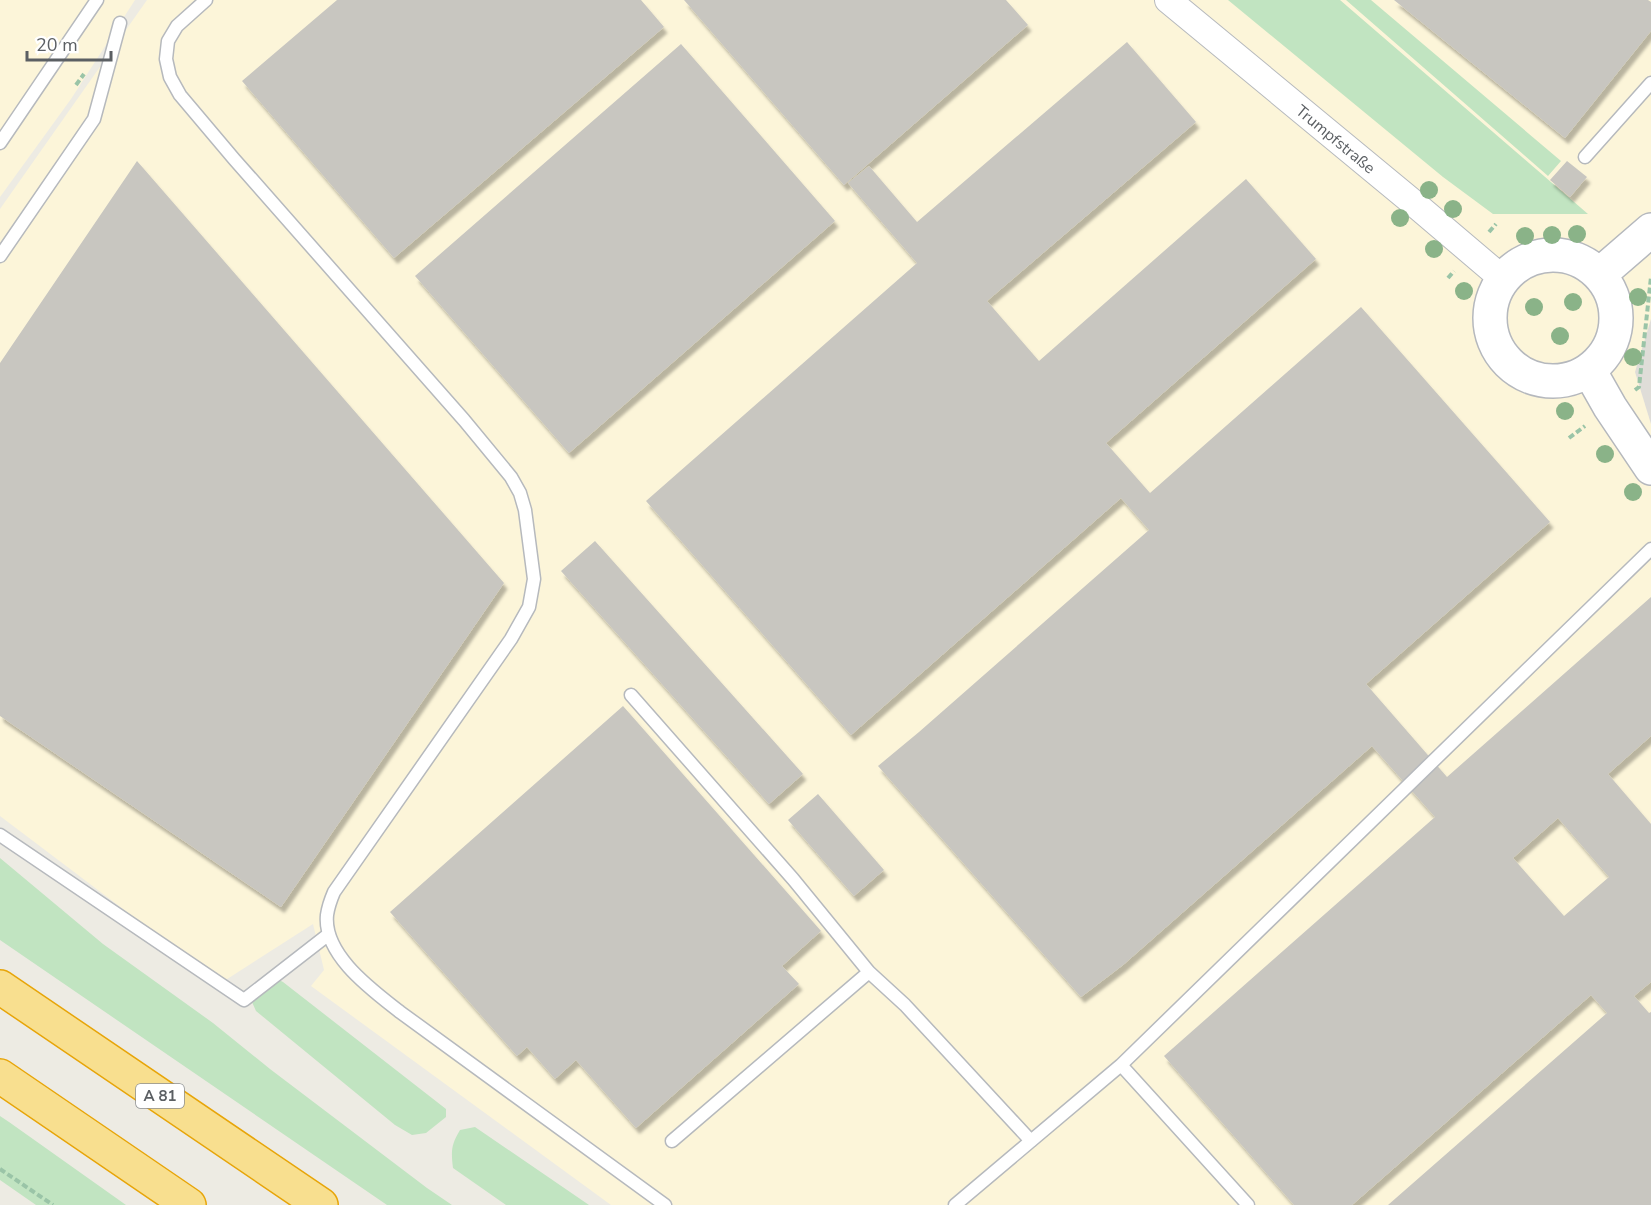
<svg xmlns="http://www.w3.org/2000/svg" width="1651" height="1205" viewBox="0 0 1651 1205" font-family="'Nunito Sans',sans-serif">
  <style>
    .commercial { fill: #fcf5d9 }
    .industrial { fill: #dfddd8 }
    .green { fill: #c1e4c1 }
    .building { fill: #c8c6c0; fill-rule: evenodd; filter: url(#shadow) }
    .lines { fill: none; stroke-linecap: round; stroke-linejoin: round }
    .lane-casing { stroke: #b6b9bd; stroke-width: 15 }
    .street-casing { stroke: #b6b9bd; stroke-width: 28 }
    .secondary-casing { stroke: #b5b8bd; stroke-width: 36 }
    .highway-casing { stroke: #e7a509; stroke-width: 36 }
    .path { stroke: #9ac4a7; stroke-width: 4; stroke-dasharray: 6 3; stroke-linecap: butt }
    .lane { stroke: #fff; stroke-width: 12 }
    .street { stroke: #fff; stroke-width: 26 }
    .secondary { stroke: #fff; stroke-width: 33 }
    .highway { stroke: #f8df8f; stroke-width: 33 }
    .tree { fill: #8ab388 }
    .labels { text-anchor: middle; stroke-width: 4.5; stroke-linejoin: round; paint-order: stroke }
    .shield { fill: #fff; stroke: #8c8f92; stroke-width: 1.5 }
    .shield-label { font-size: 15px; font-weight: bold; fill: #5b5f63 }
    .street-label { font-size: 16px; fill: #5b5f63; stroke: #fff }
  </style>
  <defs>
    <filter id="shadow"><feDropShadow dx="3.5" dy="6" stdDeviation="1.5" flood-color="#0004"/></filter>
  </defs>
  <rect width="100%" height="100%" fill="#edebe3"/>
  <path class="commercial" d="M0,0H135L71,99L0,197Z
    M147,0H1651V1205H611L311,986L324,970L313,924L221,983L0,816V209Z"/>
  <path class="industrial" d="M1651,319V424L1635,372Z"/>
  <path class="green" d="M1228,0H1340L1588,214H1493L1443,177Z
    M1346,0H1371L1561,161L1548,176Z
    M0,858L103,944L213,1023L270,1069L427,1188L452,1205H387L0,940Z
    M275,978L283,982L446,1109V1117L426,1133L412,1135L395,1125L256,1011L252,1002L253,992Z
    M0,1116L9,1122L126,1205H36L0,1180Z
    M475,1127L589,1205H506L453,1168C451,1151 451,1145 460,1130Z"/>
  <path class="building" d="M337,0H641L664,27L394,258L242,81Z
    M684,0H1006L1028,25L844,185Z
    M1394,0H1648L1651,2V31L1565,138Z
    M1127,42L1196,122L987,301L1039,361L1246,179L1316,259L1106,443L1150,493L1361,307L1550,522L1366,684L1447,777L1651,597V736L1608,774L1651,824V982L1634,996L1649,1013L1651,1012V1205H1388L1607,1013L1591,995L1352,1205H1294L1164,1056L1435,817L1372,746L1123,965L1081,997L878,766L919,732L1149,530L1121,498L851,735L646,501L917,263L848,183L869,166L917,222ZM1558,818L1609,877L1564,916L1513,858Z
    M681,44L835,221L569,453L415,276Z
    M137,161L504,583L281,907L0,716V363Z
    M1567,161L1587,177L1570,197L1550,180Z
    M595,541L803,774L769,804L561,571Z
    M623,706L821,931L782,966L799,984L636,1128L576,1060L555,1079L527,1047L517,1056L390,912Z
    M818,794L884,870L854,896L788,820Z"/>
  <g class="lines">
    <g class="lane-casing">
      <path id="lane" d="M206,0L177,26L168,41L166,59L170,77L180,95L234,159L464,420L511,477L520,493L525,510L534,579L529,607L511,639L334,892C331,899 328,908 327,915C323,955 372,990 400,1012L665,1205
        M0,143L97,0
        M1585,157L1651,83
        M0,256L94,119L120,23
        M631,695L793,879L869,972L905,1005L1031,1141
        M0,835L244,1000L329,934
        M1121,1065L1651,549
        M672,1141L869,972
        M955,1205L1121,1065L1248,1205"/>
    </g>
    <g class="street-casing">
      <g id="street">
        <path id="s1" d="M1168,0L1410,200L1503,279"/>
      </g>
    </g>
    <g class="secondary-casing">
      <path id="secondary" d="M1490 318a63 63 0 1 1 126 0a63 63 0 1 1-126 0Z
        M1599,275L1651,230
        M1589,370L1610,407L1651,468"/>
    </g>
    <g class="highway-casing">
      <path id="highway" d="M0,987L321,1205
        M0,1076L189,1205"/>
    </g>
    <path class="path" d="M76,85L84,74
      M1489,232L1496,224
      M1448,278L1454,271
      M1635,390L1639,387L1651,277
      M1569,438L1585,426
      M0,1169L53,1205"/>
    <use href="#lane" class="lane"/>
    <use href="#street" class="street"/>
    <use href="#secondary" class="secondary"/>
    <use href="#highway" class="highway"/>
  </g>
  <g class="tree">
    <circle cx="1429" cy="190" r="9"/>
    <circle cx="1453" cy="209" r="9"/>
    <circle cx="1400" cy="218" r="9"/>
    <circle cx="1577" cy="234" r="9"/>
    <circle cx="1552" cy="235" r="9"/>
    <circle cx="1525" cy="236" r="9"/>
    <circle cx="1434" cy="249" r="9"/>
    <circle cx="1464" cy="291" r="9"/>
    <circle cx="1638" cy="297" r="9"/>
    <circle cx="1573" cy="302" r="9"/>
    <circle cx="1534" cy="307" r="9"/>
    <circle cx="1560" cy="336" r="9"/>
    <circle cx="1633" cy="357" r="9"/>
    <circle cx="1565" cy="411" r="9"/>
    <circle cx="1605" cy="454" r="9"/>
    <circle cx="1633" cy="492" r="9"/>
  </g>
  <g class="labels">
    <rect class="shield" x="136" y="1084" width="48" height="24" rx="4.5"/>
    <g class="shield-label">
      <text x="160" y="1101">A 81</text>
    </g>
    <g class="street-label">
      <text dy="6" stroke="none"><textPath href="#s1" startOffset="218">Trumpfstraße</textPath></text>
    </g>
  </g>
  <path d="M27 51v9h84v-9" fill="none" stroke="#5b5f63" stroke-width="3"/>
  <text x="36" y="51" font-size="18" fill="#5b5f63" stroke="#ffffff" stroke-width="4.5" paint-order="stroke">20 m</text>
</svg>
